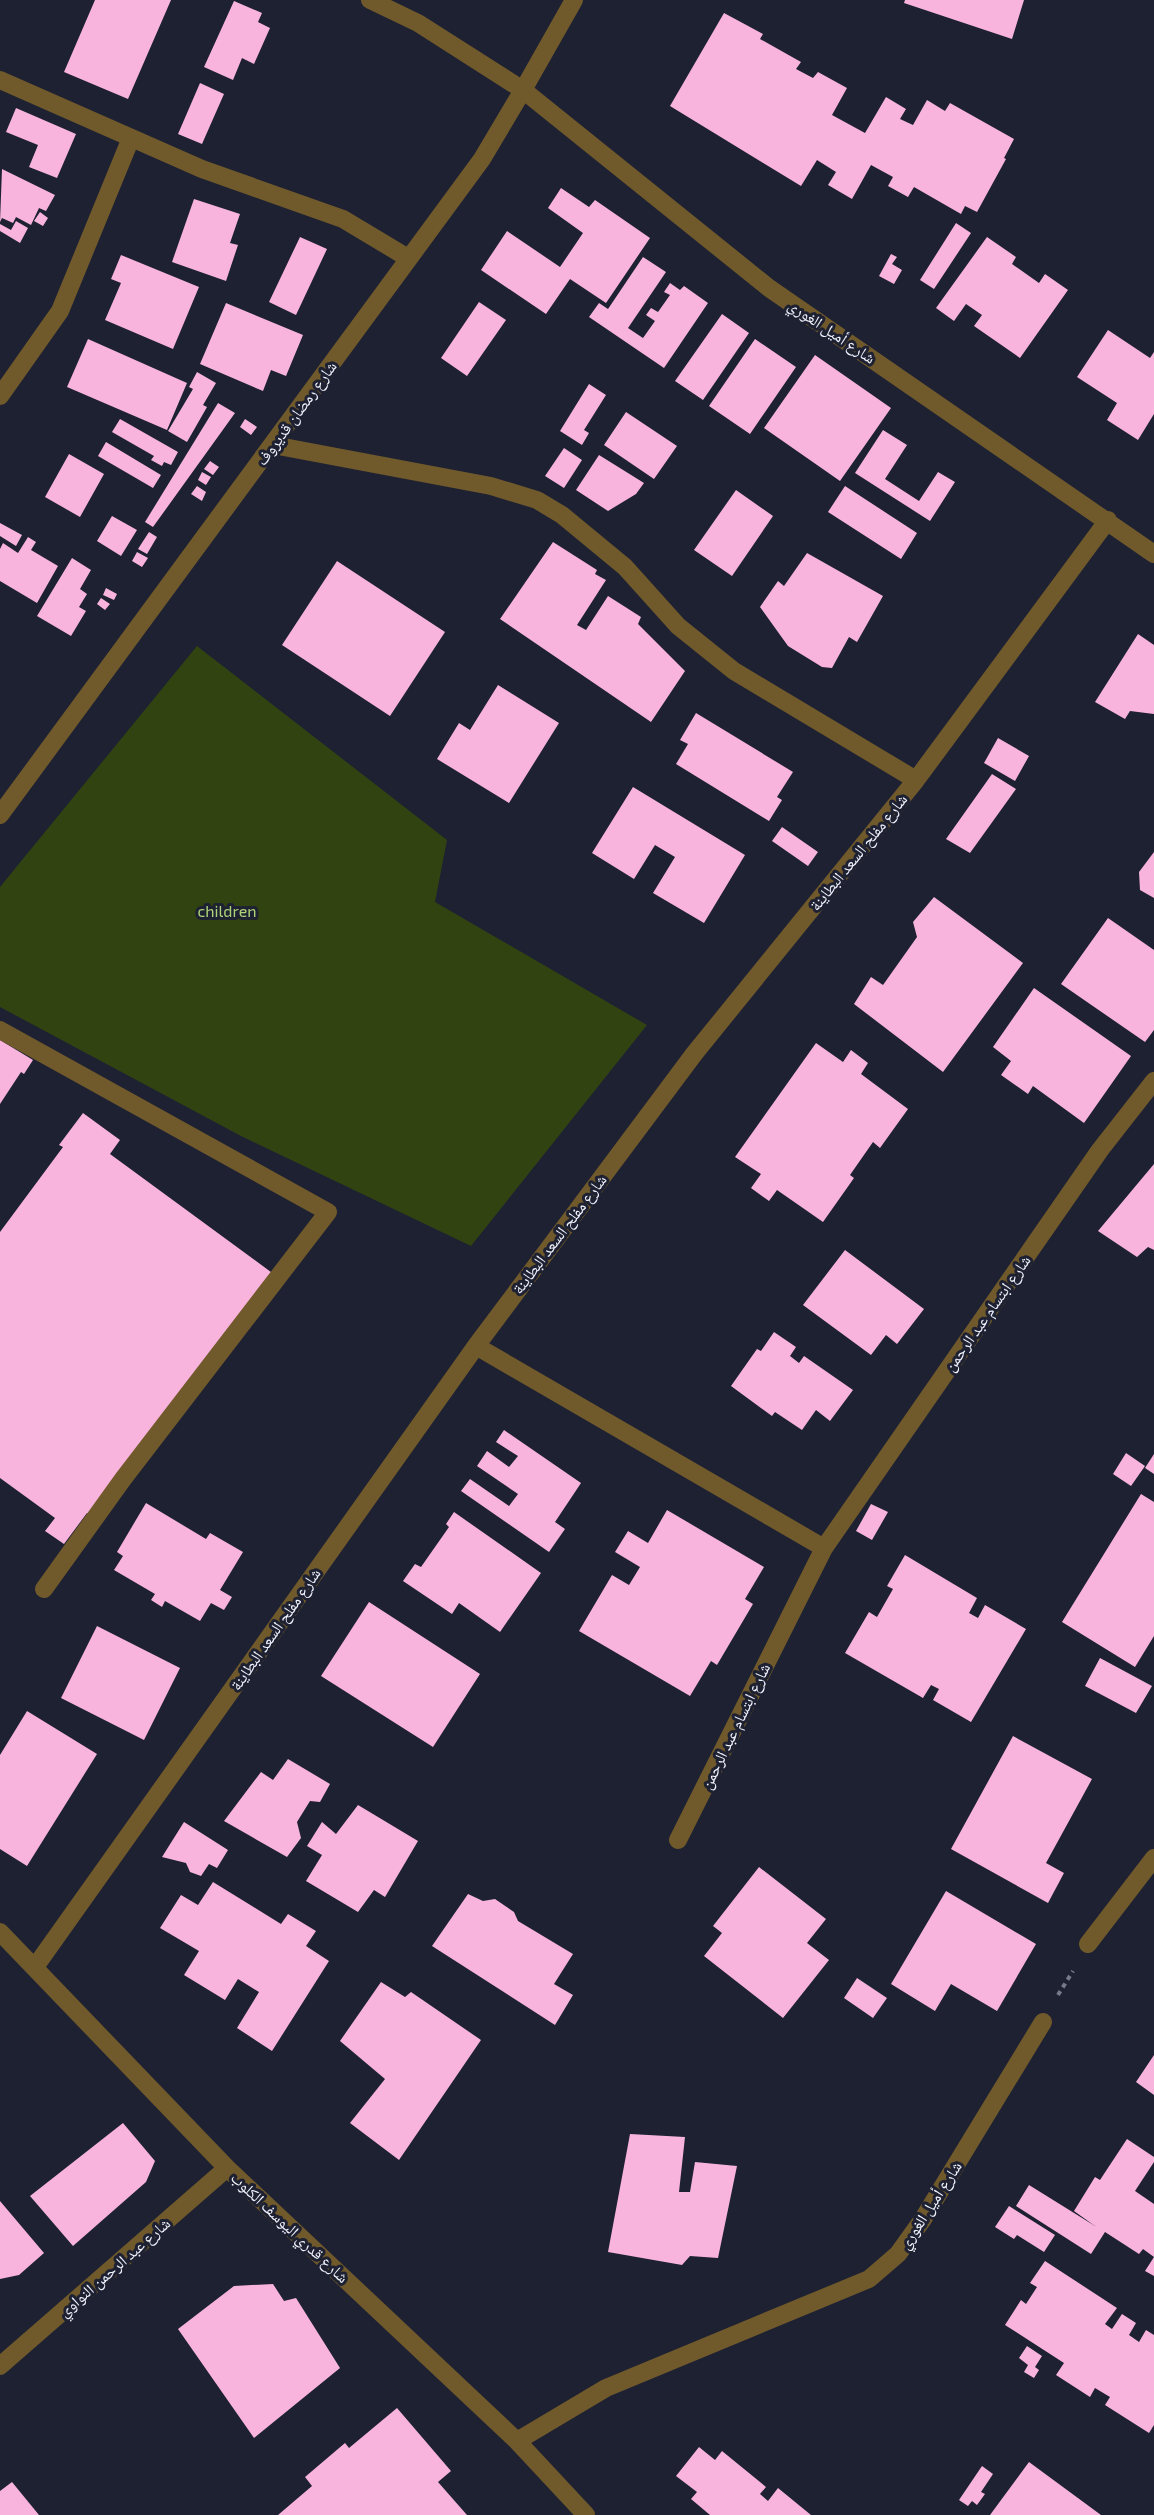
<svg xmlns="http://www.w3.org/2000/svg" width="1154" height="2515" viewBox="0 0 1154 2515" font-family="'Exo 2','Noto Naskh Arabic',sans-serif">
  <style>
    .green { fill: #324312 }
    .building { fill: #f9b4de }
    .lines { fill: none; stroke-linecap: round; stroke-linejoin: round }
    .path { stroke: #767987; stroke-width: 4; stroke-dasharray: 4.5 4.5; stroke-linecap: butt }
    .lane { stroke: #70592b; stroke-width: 18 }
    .street { stroke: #70592b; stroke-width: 18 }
    .labels { text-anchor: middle; stroke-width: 6; stroke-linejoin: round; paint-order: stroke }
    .street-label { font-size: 16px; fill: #f1f3fd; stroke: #1d2132 }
    .park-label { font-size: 16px; fill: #afd477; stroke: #1d2132 }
  </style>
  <rect width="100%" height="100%" fill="#1d2132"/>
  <path class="green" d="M197,646L447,840L435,902L647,1025L471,1246L241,1136L0,1007V887Z"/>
  <path class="building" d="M95,0H171L128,99L64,72Z
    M905,0H1024L1012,39L904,3Z
    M234,1L262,13L258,22L270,28L254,64L242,58L233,80L204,67Z
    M724,13L763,34L760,39L801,62L796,69L813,78L818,72L847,88L832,115L865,133L886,97L906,109L900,119L913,125L927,100L945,111L950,103L1014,139L1004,158L1006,159L977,212L965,206L961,214L914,187L908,197L888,186L893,177L871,165L852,199L828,185L836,172L817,160L801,186L670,106Z
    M200,83L224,94L202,144L178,134Z
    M16,108L76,134L57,178L29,167L38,145L6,132Z
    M2,169L55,195L46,211L39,208L31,225L16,217L13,223L2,218L0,222Z
    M561,188L589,207L595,200L650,238L606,303L570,279L546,314L481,270L507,231L560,267L583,233L548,208Z
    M194,199L240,214L230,243L238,245L226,281L172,262Z
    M40,212L48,218L43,226L34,221Z
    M16,221L28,228L20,243L0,231V224L11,230Z
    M956,223L971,233L934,289L920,280Z
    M300,237L327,249L296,315L269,302Z
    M987,237L1016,257L1012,264L1039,283L1045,274L1068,290L1020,358L974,326L982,315L966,304L954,321L936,308Z
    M891,254L897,257L892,264L902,270L894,284L879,276Z
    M121,255L199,287L173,349L105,320L121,283L111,279Z
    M643,257L666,272L628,328L643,338L655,321L646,315L651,308L658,312L670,295L664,292L670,283L680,290L684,286L708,303L664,368L589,317L599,303L608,309Z
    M479,302L506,320L467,376L441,358Z
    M226,303L303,335L286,376L271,370L263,391L200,364Z
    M722,314L749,333L703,400L675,381Z
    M1108,330L1150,358L1154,352V414L1138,440L1107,420L1117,403L1077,377Z
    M88,339L187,383L167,430L67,387Z
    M755,339L796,367L750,434L709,406Z
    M815,355L891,408L840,481L764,428Z
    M197,372L216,383L203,405L207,407L187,442L168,431L193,389L189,387Z
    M589,384L606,395L584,430L589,433L582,445L560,431Z
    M218,403L235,413L153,527L145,522Z
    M626,412L677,446L654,479L604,445Z
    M120,419L178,452L171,465L164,462L162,466L151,460L154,456L112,432Z
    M245,419L257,427L251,435L240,427Z
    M883,430L907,445L885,479L919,501L938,472L955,482L930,521L855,473Z
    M106,442L161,475L153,488L98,456Z
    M564,448L582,460L564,488L545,476Z
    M69,454L104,474L80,517L45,497Z
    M599,455L644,483L636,494L608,511L576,490Z
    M210,461L219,467L213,475L204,469Z
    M202,472L211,477L206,485L198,480Z
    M197,486L206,492L202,501L191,494Z
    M845,486L917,533L901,559L828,512Z
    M736,490L773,516L732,576L694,550Z
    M112,516L137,530L121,556L97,541Z
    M0,523L22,535L16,546L0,536Z
    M149,532L157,537L147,554L138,549Z
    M28,537L36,542L31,550L58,566L37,603L0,581V549L3,543L18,553Z
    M553,542L597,570L595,574L606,580L577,625L586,630L608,596L641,617L638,624L685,671L651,722L500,619Z
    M137,552L148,558L142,567L132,561Z
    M807,553L883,596L857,642L849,637L832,668L822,667L788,646L760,607L778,581L784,586Z
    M72,558L91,570L80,589L87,594L79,607L86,611L71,636L37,616Z
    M337,561L445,632L390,716L282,645Z
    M106,588L117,594L114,600L103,595Z
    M101,598L110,604L105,610L97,604Z
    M1138,634L1154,645V714L1130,711L1125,719L1095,702Z
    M498,685L559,723L509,803L437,759L459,723L470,730Z
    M696,713L793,772L777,797L782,800L769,821L676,764L688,744L680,740Z
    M998,738L1029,756L1015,781L984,763Z
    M992,774L1016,789L970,853L946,839Z
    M633,787L745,855L704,923L653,893L675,857L655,845L634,879L592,853Z
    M782,827L818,852L808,866L772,841Z
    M1154,852V898L1140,890L1139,872Z
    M934,897L1023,963L943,1072L854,1004L871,977L883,985L917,937L913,922Z
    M1108,918L1154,950V1030L1145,1042L1061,984Z
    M1034,988L1131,1056L1084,1123L1033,1086L1028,1094L1001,1075L1011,1061L993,1047Z
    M0,1040L33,1060L24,1074L21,1072L0,1104Z
    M816,1043L843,1062L851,1050L868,1063L861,1074L908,1109L880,1148L873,1142L850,1175L854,1178L823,1222L777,1190L769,1201L751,1188L761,1174L735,1157Z
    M83,1113L120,1140L110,1154L275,1275L90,1516L87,1513L64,1544L45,1531L55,1518L0,1478V1232L63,1147L59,1145Z
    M1154,1164V1250L1148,1247L1137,1257L1098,1231Z
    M845,1250L924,1309L897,1344L886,1335L871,1355L803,1305Z
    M774,1332L796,1347L790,1356L799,1363L804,1356L853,1390L830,1421L816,1410L802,1430L775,1412L772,1416L731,1386L757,1349L761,1351Z
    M504,1430L581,1483L555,1522L565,1529L549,1552L461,1491L470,1479L509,1506L518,1494L477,1466L487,1451L509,1467L518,1456L496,1442Z
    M1126,1453L1145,1466L1131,1486L1113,1474Z
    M1154,1454V1474L1145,1468Z
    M1141,1494L1154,1502V1636L1135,1667L1062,1622Z
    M146,1503L206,1539L210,1533L243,1552L220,1590L232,1597L224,1610L211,1603L200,1621L165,1601L162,1607L151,1600L155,1594L114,1570L123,1556L117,1552Z
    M871,1504L888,1512L872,1540L856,1531Z
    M667,1510L764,1567L745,1599L753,1604L717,1665L711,1661L690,1696L579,1631L612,1575L629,1585L640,1567L615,1552L628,1531L648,1543Z
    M454,1512L541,1573L500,1632L459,1603L452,1614L403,1581L415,1564L421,1567L449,1527L446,1524Z
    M905,1555L977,1598L969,1613L978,1618L985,1605L1026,1629L971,1722L933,1700L939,1689L931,1685L923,1698L845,1653L869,1612L877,1617L893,1589L887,1586Z
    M369,1602L480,1674L433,1747L321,1676Z
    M97,1626L180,1668L144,1740L61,1698Z
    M1100,1658L1152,1686L1136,1713L1085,1686Z
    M27,1711L97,1754L27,1866L0,1849V1755Z
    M1013,1736L1092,1779L1046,1863L1064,1873L1048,1903L951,1849Z
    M288,1759L330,1784L320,1802L310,1801L297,1822L301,1838L287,1857L224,1821L261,1772L273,1780Z
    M358,1805L418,1841L385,1897L374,1890L358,1912L306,1881L322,1855L307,1846L322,1822L336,1834Z
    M184,1822L228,1850L217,1868L209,1864L201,1876L190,1872L186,1863L162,1857Z
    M759,1867L826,1919L807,1943L829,1960L783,2018L704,1956L722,1933L713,1926Z
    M213,1882L281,1924L288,1914L316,1931L306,1946L329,1961L272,2051L237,2028L259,1992L238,1979L225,2000L184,1975L199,1951L160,1928L181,1895L198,1905Z
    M946,1891L1036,1944L997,2011L951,1984L935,2011L891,1984Z
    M468,1894L483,1901L495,1899L514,1912L518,1921L573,1954L554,1984L573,1995L555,2025L432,1946Z
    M857,1978L887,1998L873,2018L844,1998Z
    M381,1982L405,1997L411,1992L481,2040L399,2160L350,2123L385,2079L340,2041Z
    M1154,2055V2095L1136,2082Z
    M123,2123L155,2161L146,2182L73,2246L30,2196Z
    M630,2134L685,2137L679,2192H690L695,2162L737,2166L718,2258L690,2256L682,2265L608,2252Z
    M1127,2139L1154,2157V2162L1135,2191L1154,2204V2257L1143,2249L1139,2254L1105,2232L1091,2254L1016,2206L1029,2185L1095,2226L1074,2211L1095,2177L1100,2180Z
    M0,2201L44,2253L19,2275L0,2279Z
    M1009,2206L1055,2235L1044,2252L1017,2235L1014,2239L995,2227Z
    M1154,2257V2276L1145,2271Z
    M1045,2261L1117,2308L1105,2324L1112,2329L1122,2314L1136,2323L1129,2335L1139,2342L1146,2330L1154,2335V2425L1149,2433L1105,2405L1110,2397L1095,2388L1090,2397L1056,2375L1064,2363L1005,2325L1021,2300L1026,2304L1037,2287L1030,2283Z
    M273,2284L284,2301L296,2298L340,2368L254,2438L178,2329L234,2286Z
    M1027,2346L1042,2356L1035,2367L1039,2370L1034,2378L1024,2372L1028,2365L1019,2358Z
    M397,2408L451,2471L438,2482L467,2515H278L312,2486L305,2477L345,2443L349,2448Z
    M699,2447L715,2460L722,2451L766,2487L760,2494L768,2501L778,2488L811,2515H710L691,2499L697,2492L676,2476Z
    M1029,2462L1101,2515H990Z
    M982,2466L993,2474L981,2492L985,2494L977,2505L972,2501L968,2506L959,2500Z
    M12,2482L39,2515H0V2491Z"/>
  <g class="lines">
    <path class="path" d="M1058,1995L1073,1971"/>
    <path class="lane" d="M0,396L60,311L131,138
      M0,1030L328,1212L123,1479L44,1589"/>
    <path class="street" d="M370,0L418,23L523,90L769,288L1154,554
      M0,80L202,169L343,219L408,258
      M273,445L491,486L537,500L562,515L625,567L678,626L734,671L916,780
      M0,815L482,159L523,90L574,0
      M476,1346L824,1548
      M678,1840L824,1548L1100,1150L1154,1081
      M0,1932L227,2168L517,2441L586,2515
      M1088,1944L1154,1858
      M35,1967L476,1346L694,1054L916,780L1108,520
      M0,2366L227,2168
      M517,2441L606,2388L869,2279L898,2254L923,2219L1043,2022"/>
  </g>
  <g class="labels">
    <g class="street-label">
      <text transform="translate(832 331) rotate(34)" y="6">شارع أميل الغوري</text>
      <text transform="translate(296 413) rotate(-54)" y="6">شارع رمضان قديروف</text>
      <text transform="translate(858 852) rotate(-51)" y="6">شارع مفلح السعد البطاينة</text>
      <text transform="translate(559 1234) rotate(-53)" y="6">شارع مفلح السعد البطاينة</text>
      <text transform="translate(987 1313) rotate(-55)" y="6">شارع ابتسام عبد الرحمن</text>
      <text transform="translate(275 1629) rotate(-55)" y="6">شارع مفلح السعد البطاينة</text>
      <text transform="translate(735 1726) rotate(-64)" y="6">شارع ابتسام عبد الرحمن</text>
      <text transform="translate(930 2205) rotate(-57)" y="6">شارع أميل الغوري</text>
      <text transform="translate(290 2227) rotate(43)" y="6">شارع قدري اليوسف الكلوب</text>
      <text transform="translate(114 2267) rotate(-41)" y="6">شارع عبد الرحمن النواوي</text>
    </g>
    <g class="park-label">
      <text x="227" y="917">children</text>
    </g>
  </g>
</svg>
